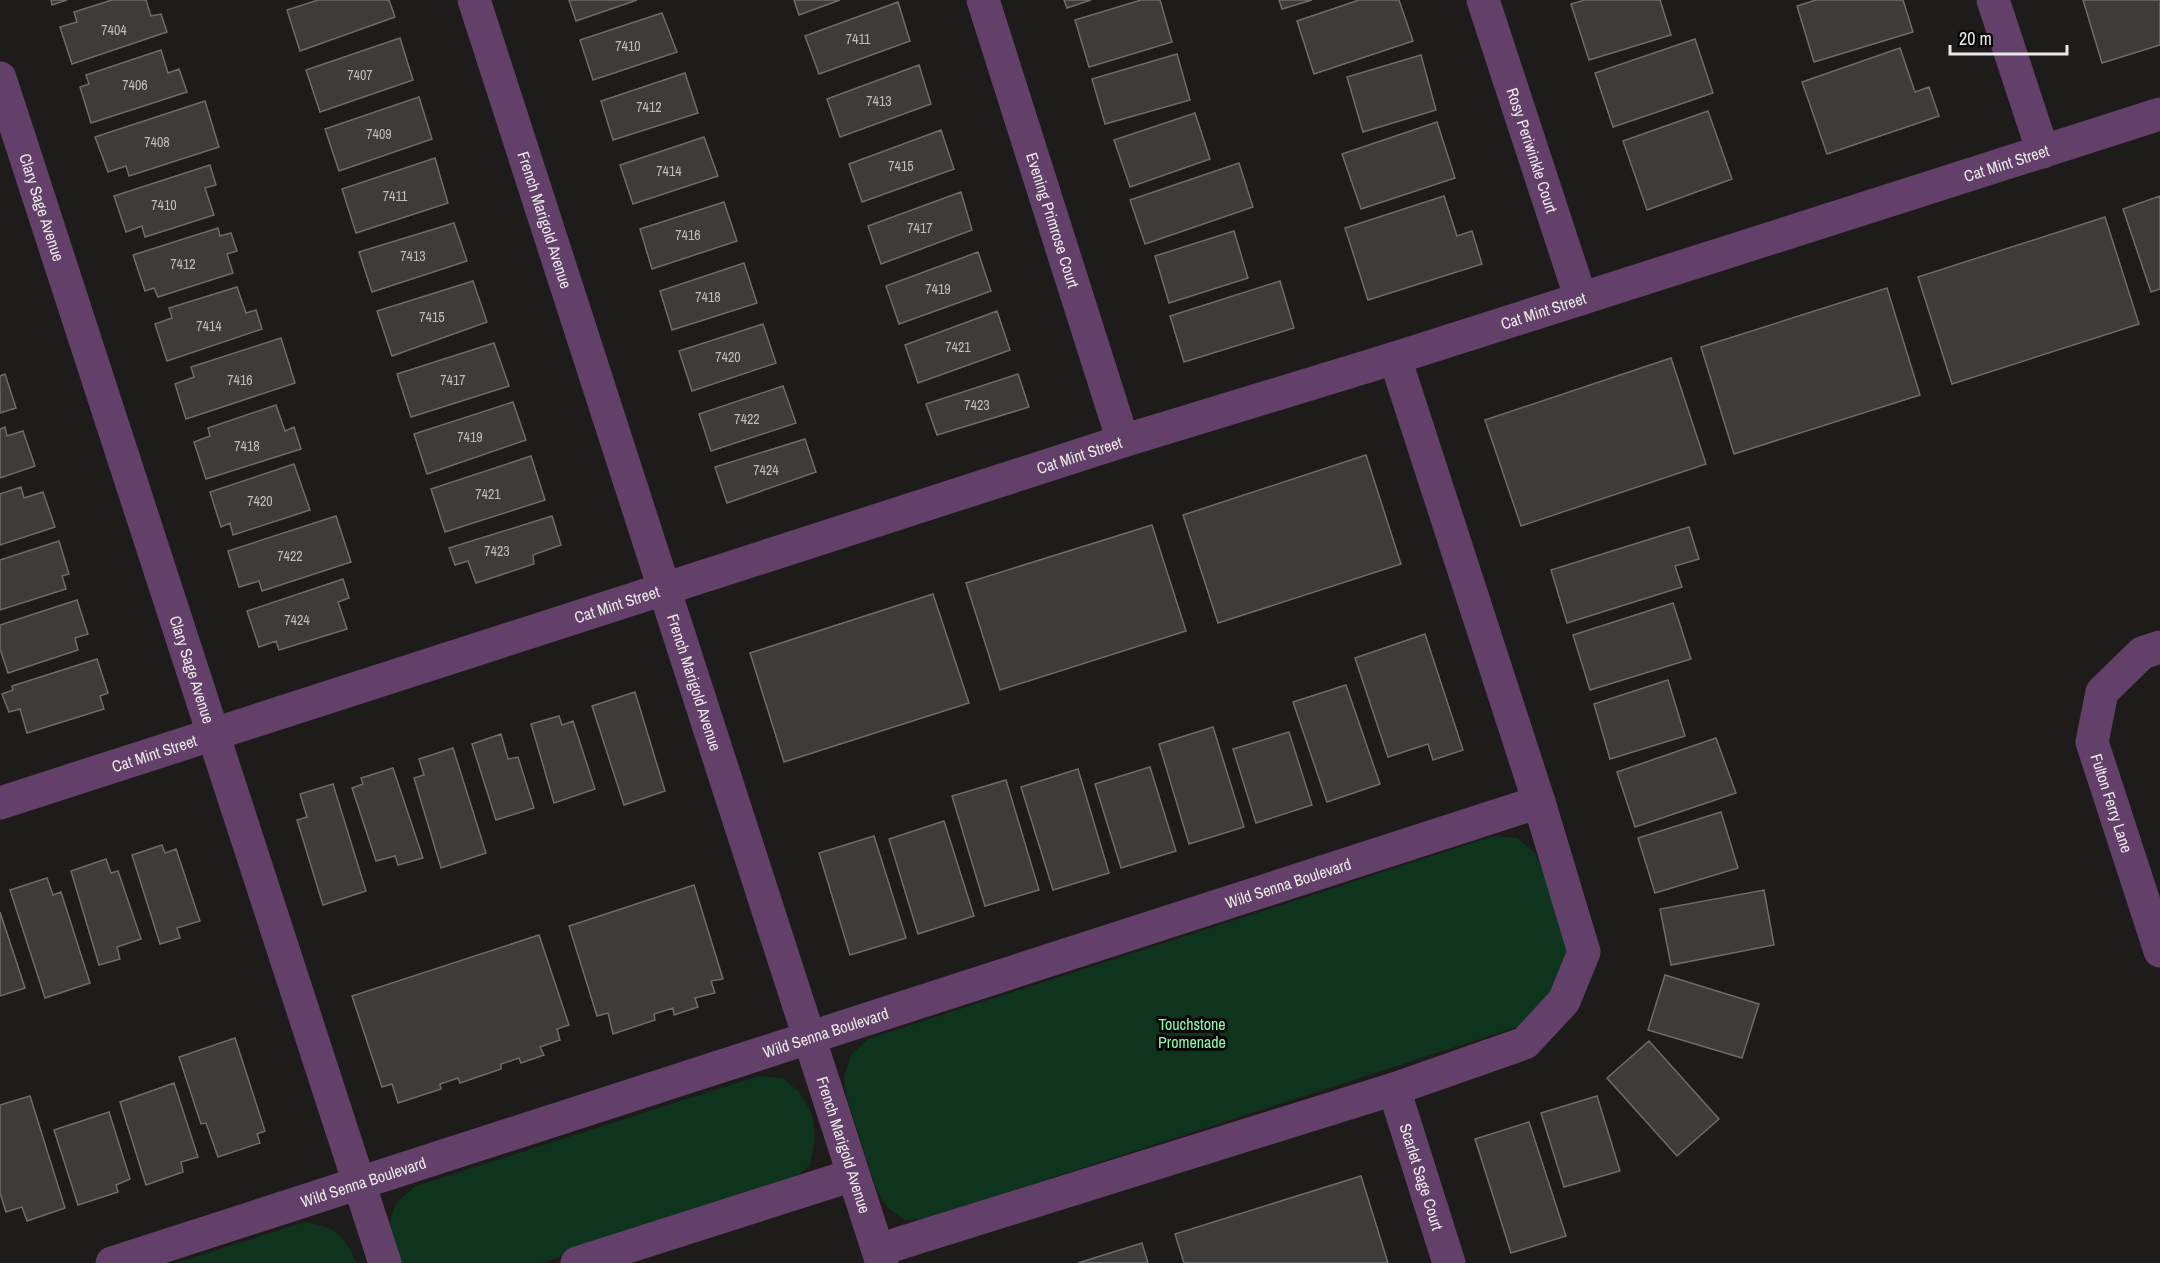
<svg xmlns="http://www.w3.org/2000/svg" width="2160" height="1263" viewBox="0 0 2160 1263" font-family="'Archivo Narrow',sans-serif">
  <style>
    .green { fill: #0f341d }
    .building { fill: #3e3b39; stroke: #6f6b69; stroke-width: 1.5 }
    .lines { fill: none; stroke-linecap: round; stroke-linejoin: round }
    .street { stroke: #634069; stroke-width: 33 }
    .labels { text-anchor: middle; stroke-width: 6; stroke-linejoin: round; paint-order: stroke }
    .number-label { font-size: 14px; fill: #bebdbb }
    .street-label { font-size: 16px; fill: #e9e8e6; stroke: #080706 }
    .park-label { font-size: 16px; fill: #8bf8ad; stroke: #080706 }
  </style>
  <rect width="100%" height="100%" fill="#1e1c1a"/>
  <path class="green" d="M1494,836L1517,838L1535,853L1545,877L1568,951L1552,993L1517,1027L928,1218L905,1220L887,1207L876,1188L847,1098L844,1077L851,1055L868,1039Z
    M759,1076L783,1078L799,1092L812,1114L815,1138L810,1165L792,1181L541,1263H399L389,1223L397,1202L416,1186Z
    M305,1222C338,1228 342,1234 357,1263H177Z"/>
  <path class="building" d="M51,0H67L52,5Z
    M112,0H146L151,16L161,14L167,32L72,64L60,27L77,22L74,12Z
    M318,0H389L395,17L300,51L287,10Z
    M569,0H637L576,21Z
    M794,0H840L799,15Z
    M1064,0H1091L1067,8Z
    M1141,0H1160L1172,42L1089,67L1075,20Z
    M1279,0H1312L1282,9Z
    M1359,0H1399L1413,41L1314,74L1297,21Z
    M1585,0H1660L1671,35L1589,60L1571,4Z
    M1816,0H1903L1913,32L1814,62L1797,6Z
    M2083,0H2160V45L2102,63Z
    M898,2L910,41L819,74L805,36Z
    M662,13L677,52L593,80L580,40Z
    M400,38L413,80L320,112L306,70Z
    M1695,39L1713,93L1613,127L1595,73Z
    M1900,48L1915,92L1929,87L1939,116L1827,154L1802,82Z
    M161,50L168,73L179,69L187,92L91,123L80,87L89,84L86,75Z
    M1177,54L1190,100L1105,124L1092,79Z
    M1421,55L1436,110L1363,132L1347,77Z
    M919,65L931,104L840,137L827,99Z
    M685,73L698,113L613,140L601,101Z
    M419,97L432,139L339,171L325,129Z
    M205,101L219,147L129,176L126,166L108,172L95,137Z
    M1708,111L1732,179L1647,210L1623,141Z
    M1195,113L1210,159L1130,187L1114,140Z
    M1437,122L1455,178L1361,209L1342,154Z
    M941,130L954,169L862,202L849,164Z
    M704,137L718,176L633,204L620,165Z
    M435,158L448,203L356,233L342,189Z
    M1239,163L1253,207L1145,244L1130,200Z
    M210,165L216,185L205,188L214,215L145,237L142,226L126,232L114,196Z
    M961,192L972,230L881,264L868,226Z
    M1444,196L1457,236L1472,231L1482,264L1368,300L1345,228Z
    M2160,196V289L2151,292L2123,209Z
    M724,202L737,241L652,269L640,229Z
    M2105,217L2139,324L1952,384L1918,277Z
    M454,223L467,261L372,292L359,252Z
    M218,228L220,236L231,233L237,251L227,254L233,273L158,297L154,288L145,291L133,255Z
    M1234,231L1248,278L1169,303L1155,256Z
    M978,252L991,291L899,324L886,286Z
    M744,263L757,303L672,330L660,291Z
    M473,281L487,322L392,356L377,311Z
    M1280,281L1294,328L1184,362L1170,316Z
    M237,287L246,313L256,310L262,329L167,361L155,324L172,318L169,308Z
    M1887,288L1920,395L1734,454L1701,347Z
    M997,311L1010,350L918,383L905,345Z
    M763,324L776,363L692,391L679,351Z
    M281,338L295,383L186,419L175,384L194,377L191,367Z
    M494,343L509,386L411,417L397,374Z
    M1671,358L1706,464L1521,526L1485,420Z
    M5,374L16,408L0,413V376Z
    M1018,374L1029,407L937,435L926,404Z
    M783,386L796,423L711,451L699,414Z
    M513,402L526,440L427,474L414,434Z
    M276,405L285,431L294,427L301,449L206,479L194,442L210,436L208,428Z
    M5,427L7,436L23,431L35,466L0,478V429Z
    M805,439L816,472L727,503L715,467Z
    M1366,455L1401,564L1218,623L1183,515Z
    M531,456L545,500L445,532L431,489Z
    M294,464L310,510L233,535L230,523L221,527L210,492Z
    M21,487L24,498L43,492L55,527L0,545V494Z
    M336,516L351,562L262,591L259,581L239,587L228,551Z
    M552,516L561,545L533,555L534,564L476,583L468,561L455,565L449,548Z
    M1152,525L1186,631L1000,690L966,583Z
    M1689,527L1699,559L1675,566L1682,587L1567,623L1551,570Z
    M59,541L69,574L62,576L66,589L0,610V560Z
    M343,579L349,598L338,602L347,629L279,650L276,641L259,647L247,611Z
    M933,594L969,703L784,762L750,653Z
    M77,600L88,634L75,638L78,650L8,673L0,649V625Z
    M1673,603L1691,659L1590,690L1573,635Z
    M1425,634L1463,750L1433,760L1428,744L1388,757L1355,658Z
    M97,659L108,693L100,696L104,709L27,733L20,709L9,712L2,694L13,690L12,686Z
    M1668,680L1685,736L1610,759L1594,704Z
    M1346,685L1380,784L1327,802L1293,702Z
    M635,692L665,791L624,805L592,706Z
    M559,716L562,725L573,721L595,789L554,803L531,724Z
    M1213,727L1244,827L1189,844L1159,744Z
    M1289,732L1312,805L1256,823L1233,749Z
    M501,734L508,759L518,757L534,808L496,820L472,744Z
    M1716,738L1736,793L1635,827L1617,772Z
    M453,748L486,853L441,868L414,778L424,775L419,759Z
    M1150,767L1176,851L1121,868L1095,784Z
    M393,768L423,858L398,865L395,856L376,861L352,788L363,784L361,778Z
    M1078,769L1109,873L1053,890L1021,787Z
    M1006,780L1039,890L985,906L952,796Z
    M333,784L366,891L323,905L297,820L307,817L300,794Z
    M1721,812L1738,868L1655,893L1638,838Z
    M944,821L974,916L918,934L889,839Z
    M874,836L906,938L850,955L819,853Z
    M162,845L165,853L176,849L200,921L177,928L180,938L160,944L132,855Z
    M106,859L111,873L118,871L141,939L117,947L120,959L99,965L71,871Z
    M47,878L53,895L61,892L90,983L45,998L10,890Z
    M694,885L723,979L711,981L715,993L695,998L698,1007L674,1015L673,1008L654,1014L655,1020L613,1034L608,1013L597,1016L569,926Z
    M1764,890L1774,945L1671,965L1660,909Z
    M0,912L25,988L0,996Z
    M539,935L569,1025L557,1029L560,1040L540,1047L544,1055L521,1063L519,1058L501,1064V1069L460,1083L458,1078L440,1084L441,1089L398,1103L392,1084L382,1087L352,996Z
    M1665,975L1759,1004L1742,1058L1648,1030Z
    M235,1038L265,1131L257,1134L260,1143L218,1157L206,1123L201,1124L179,1057Z
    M1649,1041L1719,1119L1677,1156L1607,1078Z
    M174,1083L198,1157L181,1162L183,1172L146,1185L120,1102Z
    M30,1096L65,1208L27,1221L22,1207L6,1212L0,1193V1105Z
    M1597,1096L1620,1171L1564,1187L1541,1113Z
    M109,1112L130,1179L116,1185L118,1192L78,1205L54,1130Z
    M1529,1122L1566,1236L1511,1253L1475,1139Z
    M1361,1176L1388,1263H1184L1175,1234Z
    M1142,1243L1148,1263H1078Z"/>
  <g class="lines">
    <g class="street">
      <path id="s1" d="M474,0L882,1263"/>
      <path id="s2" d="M983,0L1123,441"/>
      <path id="s3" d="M1483,0L1581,299"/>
      <path d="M1993,0L2043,152"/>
      <path id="s4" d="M0,78L385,1263"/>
      <path id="s5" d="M2160,647L2142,653L2102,692L2092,742L2160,951"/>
      <path id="s6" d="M0,803L1123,441L1395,358L2160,114"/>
      <path id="s7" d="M1394,1089L1449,1263"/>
      <path d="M878,1250L1394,1089L1525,1043L1564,1001L1584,952L1539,802L1395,358"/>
      <path id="s8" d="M112,1263L1539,802"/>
      <path d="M577,1263L853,1175"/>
    </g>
  </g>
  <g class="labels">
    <g class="number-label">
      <text x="114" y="35">7404</text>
      <text x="858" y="44">7411</text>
      <text x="628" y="51">7410</text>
      <text x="360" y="80">7407</text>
      <text x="135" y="90">7406</text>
      <text x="879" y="106">7413</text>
      <text x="649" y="112">7412</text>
      <text x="379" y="139">7409</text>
      <text x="157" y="147">7408</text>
      <text x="901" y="171">7415</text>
      <text x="669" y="176">7414</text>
      <text x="395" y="201">7411</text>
      <text x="164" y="210">7410</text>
      <text x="920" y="233">7417</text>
      <text x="688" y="240">7416</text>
      <text x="413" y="261">7413</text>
      <text x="183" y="269">7412</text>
      <text x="938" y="294">7419</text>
      <text x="708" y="302">7418</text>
      <text x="432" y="322">7415</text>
      <text x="209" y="331">7414</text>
      <text x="958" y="352">7421</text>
      <text x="728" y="362">7420</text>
      <text x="240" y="385">7416</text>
      <text x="453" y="385">7417</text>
      <text x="977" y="410">7423</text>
      <text x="747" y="424">7422</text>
      <text x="470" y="442">7419</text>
      <text x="247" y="451">7418</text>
      <text x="766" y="475">7424</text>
      <text x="488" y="499">7421</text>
      <text x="260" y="506">7420</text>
      <text x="497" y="556">7423</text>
      <text x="290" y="561">7422</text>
      <text x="297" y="625">7424</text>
    </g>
    <g class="street-label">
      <text dy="6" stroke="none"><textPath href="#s3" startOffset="158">Rosy Periwinkle Court</textPath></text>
      <text dy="6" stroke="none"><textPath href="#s6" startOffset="2106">Cat Mint Street</textPath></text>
      <text dy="6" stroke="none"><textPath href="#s4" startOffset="136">Clary Sage Avenue</textPath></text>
      <text dy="6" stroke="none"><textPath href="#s1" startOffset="231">French Marigold Avenue</textPath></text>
      <text dy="6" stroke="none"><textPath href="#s2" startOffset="231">Evening Primrose Court</textPath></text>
      <text dy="6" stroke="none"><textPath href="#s6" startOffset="1620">Cat Mint Street</textPath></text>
      <text dy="6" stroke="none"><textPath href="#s6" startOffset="1134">Cat Mint Street</textPath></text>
      <text dy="6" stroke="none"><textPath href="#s6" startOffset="648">Cat Mint Street</textPath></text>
      <text dy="6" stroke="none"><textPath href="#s4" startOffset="622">Clary Sage Avenue</textPath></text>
      <text dy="6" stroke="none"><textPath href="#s1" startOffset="717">French Marigold Avenue</textPath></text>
      <text dy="6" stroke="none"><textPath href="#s6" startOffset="162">Cat Mint Street</textPath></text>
      <text dy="6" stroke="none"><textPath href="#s5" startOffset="190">Fulton Ferry Lane</textPath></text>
      <text dy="6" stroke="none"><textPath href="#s8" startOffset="1236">Wild Senna Boulevard</textPath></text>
      <text dy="6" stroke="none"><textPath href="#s8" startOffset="750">Wild Senna Boulevard</textPath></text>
      <text dy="6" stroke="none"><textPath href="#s1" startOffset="1203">French Marigold Avenue</textPath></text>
      <text dy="6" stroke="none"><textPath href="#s7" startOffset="92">Scarlet Sage Court</textPath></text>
      <text dy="6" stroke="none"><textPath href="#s8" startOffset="264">Wild Senna Boulevard</textPath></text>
    </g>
    <g class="park-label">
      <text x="1192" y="1030">Touchstone<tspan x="1192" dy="18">Promenade</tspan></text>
    </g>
  </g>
  <path d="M1950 45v9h117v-9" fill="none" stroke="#e9e8e6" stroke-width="3"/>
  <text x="1959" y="45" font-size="18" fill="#e9e8e6" stroke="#080706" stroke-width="4.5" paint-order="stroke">20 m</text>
</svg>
